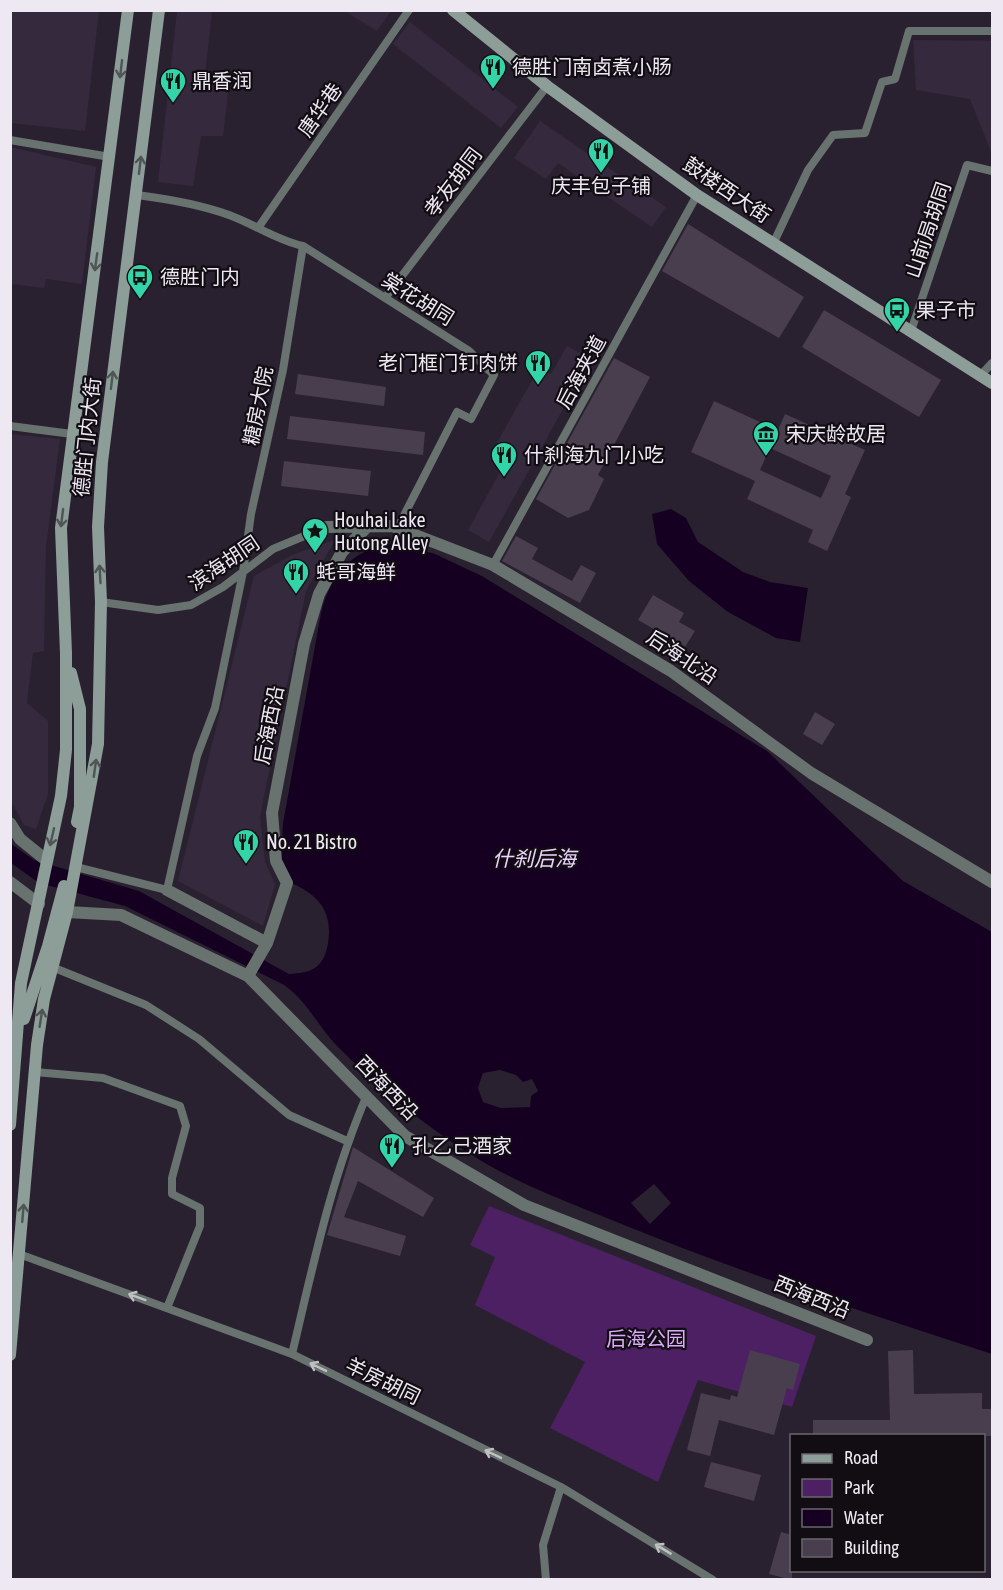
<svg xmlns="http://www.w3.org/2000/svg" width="1003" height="1590" viewBox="0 0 1003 1590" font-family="'Asap Condensed','Noto Sans SC',sans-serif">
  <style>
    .built { fill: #35293d }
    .park { fill: #4c2063 }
    .water { fill: #160022; fill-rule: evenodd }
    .building { fill: #483e4e; fill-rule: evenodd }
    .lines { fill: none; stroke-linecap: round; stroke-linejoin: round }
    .service { stroke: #68726e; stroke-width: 8 }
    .minor { stroke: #68726e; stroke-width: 12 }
    .secondary { stroke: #8d9d97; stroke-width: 12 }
    .oneway { stroke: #4f5555 }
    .oneway2 { stroke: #bfbfc4 }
    .labels { text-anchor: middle; stroke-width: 4.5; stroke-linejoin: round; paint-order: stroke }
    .poi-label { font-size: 20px; fill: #eee8f3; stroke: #110d13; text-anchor: start }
    .street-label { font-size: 20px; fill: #eee8f3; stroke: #110d13 }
    .park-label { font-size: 20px; fill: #dcaafb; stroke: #110d13 }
    .water-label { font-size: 21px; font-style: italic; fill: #ecd3fd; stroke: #110d13 }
  </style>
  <rect width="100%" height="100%" fill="#2a2130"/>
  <path class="built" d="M10,11H99L85,131L11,123Z
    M177,11H212L204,84L229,85L223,136H201L193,186L158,182Z
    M345,11H391L377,31Z
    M410,22L518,107L501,128L393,44Z
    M913,40L992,41V154L970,99L916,90Z
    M540,121L666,207L652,227L558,163L546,179L514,158Z
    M11,147L96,167L82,284L46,279L44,288L11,284Z
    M567,346L591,359L489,542L468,530L509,456L494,448L539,368L551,374Z
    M11,434L60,439L46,547L44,651L33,653L27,703L48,721V794L36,829L24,825L11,801Z
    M335,540L306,591L260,816L265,862L275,884L263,926L178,881L254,576L292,555Z"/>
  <path class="park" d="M489,1206L816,1336L792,1407L698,1380L658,1482L550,1428L585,1362L475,1305L495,1257L470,1245Z"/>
  <path class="water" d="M671,509L686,518L698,542L743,572L770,582L808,588L800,642L776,638L728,612L689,581L657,544L652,514Z
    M397,543L435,554L482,576L767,751L903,881L992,932V1354C867,1313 741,1273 619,1223C570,1203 520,1185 475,1157C425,1126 378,1088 337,1046C316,1024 308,1002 284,985L125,906L39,883L11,863L10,843L34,860L139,891L289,974C313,973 324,967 328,943C333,913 319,895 293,884L281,860L283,823L321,613C331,572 355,547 397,543ZM500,1070L516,1075L523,1082L532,1079L538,1091L531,1096L530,1107L501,1108L483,1102L478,1088L483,1073ZM654,1184L671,1203L650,1224L631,1203Z"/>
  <path class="building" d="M688,224L804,297L779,338L662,271Z
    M824,310L941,380L919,417L802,347Z
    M614,358L650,377L598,475L604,479L589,510L568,518L536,499Z
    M298,374L386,387L384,406L295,394Z
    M714,401L778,430L785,414L865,450L845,494L851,497L827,551L808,542L813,530L747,499L755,481L691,452ZM770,448L831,476L821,498L760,470Z
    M290,416L425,432L423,455L287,439Z
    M284,461L371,471L368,496L281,486Z
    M516,536L538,548L532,559L572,581L581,565L596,573L580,603L502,561Z
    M653,595L684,613L679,622L695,631L685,647L638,620Z
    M815,712L835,724L822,745L803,734Z
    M353,1147L434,1198L423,1217L358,1181L344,1217L406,1236L400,1256L327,1235Z
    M750,1350L800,1364L793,1390L787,1388L774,1435L719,1420L710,1456L687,1450L701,1393L730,1400L731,1395L737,1397Z
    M913,1350L914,1394L982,1393V1409H993V1436H813V1420H890L888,1351Z
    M711,1462L761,1475L754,1501L704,1487Z
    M781,1532L792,1535V1580L769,1574Z"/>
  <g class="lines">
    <path class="service" d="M10,140L110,157
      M137,195C168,199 199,204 229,215C254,224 276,240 303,246L469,351L494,375L471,419L457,412L397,529
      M258,228L409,10
      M773,244L808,170L833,135L865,133L882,82L895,79L909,31H992
      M385,298L547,86
      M911,331L967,165L992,171
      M980,376L992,363
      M10,426L72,434
      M493,565L697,195
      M101,602L158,610L191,605L223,587L273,549L326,527
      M76,867L167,890L197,756L215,708L243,572L251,514L283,370L303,246
      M52,967L146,1005L199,1039L289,1115L347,1141
      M35,1072L103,1078L180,1106L186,1126L172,1178V1194L200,1208V1226L167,1308
      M19,1254L292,1354L561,1487L713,1580
      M292,1354C313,1266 331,1178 367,1095
      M546,1580L543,1545L561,1487"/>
    <path class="minor" d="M326,527L392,526L493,565L671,671L811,773L992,882
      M10,823L20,839L46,860
      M10,882L39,904
      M167,890L267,943
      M67,912L121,915L248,976L405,1136L524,1205L867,1340
      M248,976L267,943L287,883L276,861L272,813L304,644L319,594L342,552L367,527"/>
    <path class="secondary" d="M453,10L547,86L697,195L992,383
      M71,673L80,709V807L77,822
      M24,1019L48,946L64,886
      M10,1125L21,983L61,796L66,750V653L61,528L128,10
      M10,1355L37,1045L44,999L67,912L98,744L101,602L98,527L102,462L159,10"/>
  </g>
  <defs><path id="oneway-shaft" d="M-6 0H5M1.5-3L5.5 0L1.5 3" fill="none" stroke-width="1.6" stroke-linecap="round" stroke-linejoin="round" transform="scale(1.5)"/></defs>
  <g class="oneway">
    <use href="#oneway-shaft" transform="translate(121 69) rotate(97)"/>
    <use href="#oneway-shaft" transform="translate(140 165) rotate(-83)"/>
    <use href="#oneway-shaft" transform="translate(96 262) rotate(98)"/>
    <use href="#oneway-shaft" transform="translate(112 380) rotate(-83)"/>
    <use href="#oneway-shaft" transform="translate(62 518) rotate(97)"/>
    <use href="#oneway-shaft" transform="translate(100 574) rotate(-93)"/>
    <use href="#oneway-shaft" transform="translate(95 768) rotate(-82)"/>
    <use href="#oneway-shaft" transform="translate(52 837) rotate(103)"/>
    <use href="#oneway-shaft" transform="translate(41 1018) rotate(-81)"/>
    <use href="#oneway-shaft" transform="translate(23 1213) rotate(-85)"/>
  </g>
  <g class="oneway2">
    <use href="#oneway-shaft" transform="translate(137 1297) rotate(-160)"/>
    <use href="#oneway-shaft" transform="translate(318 1367) rotate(-154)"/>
    <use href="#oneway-shaft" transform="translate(493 1454) rotate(-154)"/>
    <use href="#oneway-shaft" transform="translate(663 1549) rotate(-149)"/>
  </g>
  <defs>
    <g id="restaurant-pin" transform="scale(1.35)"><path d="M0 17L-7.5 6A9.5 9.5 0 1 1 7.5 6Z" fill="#33d4a8" stroke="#110d13"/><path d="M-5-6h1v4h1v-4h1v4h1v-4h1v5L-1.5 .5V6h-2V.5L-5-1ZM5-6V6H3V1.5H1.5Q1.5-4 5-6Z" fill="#111"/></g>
    <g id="bus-pin" transform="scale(1.35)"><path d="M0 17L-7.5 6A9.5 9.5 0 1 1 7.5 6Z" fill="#33d4a8" stroke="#110d13"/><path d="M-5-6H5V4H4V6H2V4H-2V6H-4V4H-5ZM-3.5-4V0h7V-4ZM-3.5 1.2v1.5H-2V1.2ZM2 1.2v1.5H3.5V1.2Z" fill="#111"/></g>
    <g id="museum-pin" transform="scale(1.35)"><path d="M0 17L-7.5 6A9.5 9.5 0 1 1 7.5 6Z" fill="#33d4a8" stroke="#110d13"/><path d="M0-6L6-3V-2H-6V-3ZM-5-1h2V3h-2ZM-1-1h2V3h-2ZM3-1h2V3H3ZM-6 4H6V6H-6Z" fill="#111"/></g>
    <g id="sight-pin" transform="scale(1.35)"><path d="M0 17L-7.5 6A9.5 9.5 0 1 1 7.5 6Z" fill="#33d4a8" stroke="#110d13"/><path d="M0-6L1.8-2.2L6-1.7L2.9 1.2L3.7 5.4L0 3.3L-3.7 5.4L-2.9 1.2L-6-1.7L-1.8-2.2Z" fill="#111"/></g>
  </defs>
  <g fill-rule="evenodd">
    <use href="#restaurant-pin" x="493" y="67"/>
    <use href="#restaurant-pin" x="173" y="81"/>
    <use href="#restaurant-pin" x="601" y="151"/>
    <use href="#bus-pin" x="140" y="277"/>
    <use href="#bus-pin" x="897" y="310"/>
    <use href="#restaurant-pin" x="538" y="363"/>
    <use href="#museum-pin" x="766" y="434"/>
    <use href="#restaurant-pin" x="504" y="455"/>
    <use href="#sight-pin" x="315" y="531"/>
    <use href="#restaurant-pin" x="296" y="572"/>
    <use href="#restaurant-pin" x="246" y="842"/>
    <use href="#restaurant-pin" x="392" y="1146"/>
  </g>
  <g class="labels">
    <g class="poi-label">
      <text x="512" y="74">德胜门南卤煮小肠</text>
      <text x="192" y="88">鼎香润</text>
      <text x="601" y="193" text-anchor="middle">庆丰包子铺</text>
      <text x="160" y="284">德胜门内</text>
      <text x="916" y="317">果子市</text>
      <text x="518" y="370" text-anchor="end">老门框门钉肉饼</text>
      <text x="786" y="441">宋庆龄故居</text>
      <text x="524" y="462">什刹海九门小吃</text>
      <text x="334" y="527">Houhai Lake<tspan x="334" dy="23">Hutong Alley</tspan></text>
      <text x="316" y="579">蚝哥海鲜</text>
      <text x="266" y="849">No. 21 Bistro</text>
      <text x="412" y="1153">孔乙己酒家</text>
    </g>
    <g class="street-label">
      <text transform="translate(320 110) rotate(-55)" y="7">唐华巷</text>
      <text transform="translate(453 182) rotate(-53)" y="7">孝友胡同</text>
      <text transform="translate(727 190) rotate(34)" y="7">鼓楼西大街</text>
      <text transform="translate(928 230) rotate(-71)" y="7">山前局胡同</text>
      <text transform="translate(418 299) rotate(32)" y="7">棠花胡同</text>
      <text transform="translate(581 372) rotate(-61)" y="7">后海夹道</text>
      <text transform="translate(258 406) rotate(-79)" y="7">糖房大院</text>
      <text transform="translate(87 437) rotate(-84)" y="7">德胜门内大街</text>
      <text transform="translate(224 563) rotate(-34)" y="7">滨海胡同</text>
      <text transform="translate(682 657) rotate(34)" y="7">后海北沿</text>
      <text transform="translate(269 725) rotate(-79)" y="7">后海西沿</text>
      <text transform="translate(387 1088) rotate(46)" y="7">西海西沿</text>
      <text transform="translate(812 1297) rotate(22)" y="7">西海西沿</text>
      <text transform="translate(383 1381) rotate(26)" y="7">羊房胡同</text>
    </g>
    <g class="park-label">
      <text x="646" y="1346">后海公园</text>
    </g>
    <g class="water-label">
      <text x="534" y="866">什刹后海</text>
    </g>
  </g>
  <rect width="1003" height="1590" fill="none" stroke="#eee8f3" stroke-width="24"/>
  <rect x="790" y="1434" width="195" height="138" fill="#110d13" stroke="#69656d" stroke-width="1.5"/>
  <rect x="802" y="1454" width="30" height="9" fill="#8d9d97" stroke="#69656d" stroke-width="1.5"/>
  <text x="844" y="1464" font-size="18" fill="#eee8f3">Road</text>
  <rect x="802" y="1479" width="30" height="18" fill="#4c2063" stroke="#69656d" stroke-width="1.5"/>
  <text x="844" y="1494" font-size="18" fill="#eee8f3">Park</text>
  <rect x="802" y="1509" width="30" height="18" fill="#160022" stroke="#69656d" stroke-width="1.5"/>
  <text x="844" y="1524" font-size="18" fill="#eee8f3">Water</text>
  <rect x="802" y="1539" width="30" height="18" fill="#483e4e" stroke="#69656d" stroke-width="1.5"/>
  <text x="844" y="1554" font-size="18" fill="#eee8f3">Building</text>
</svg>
